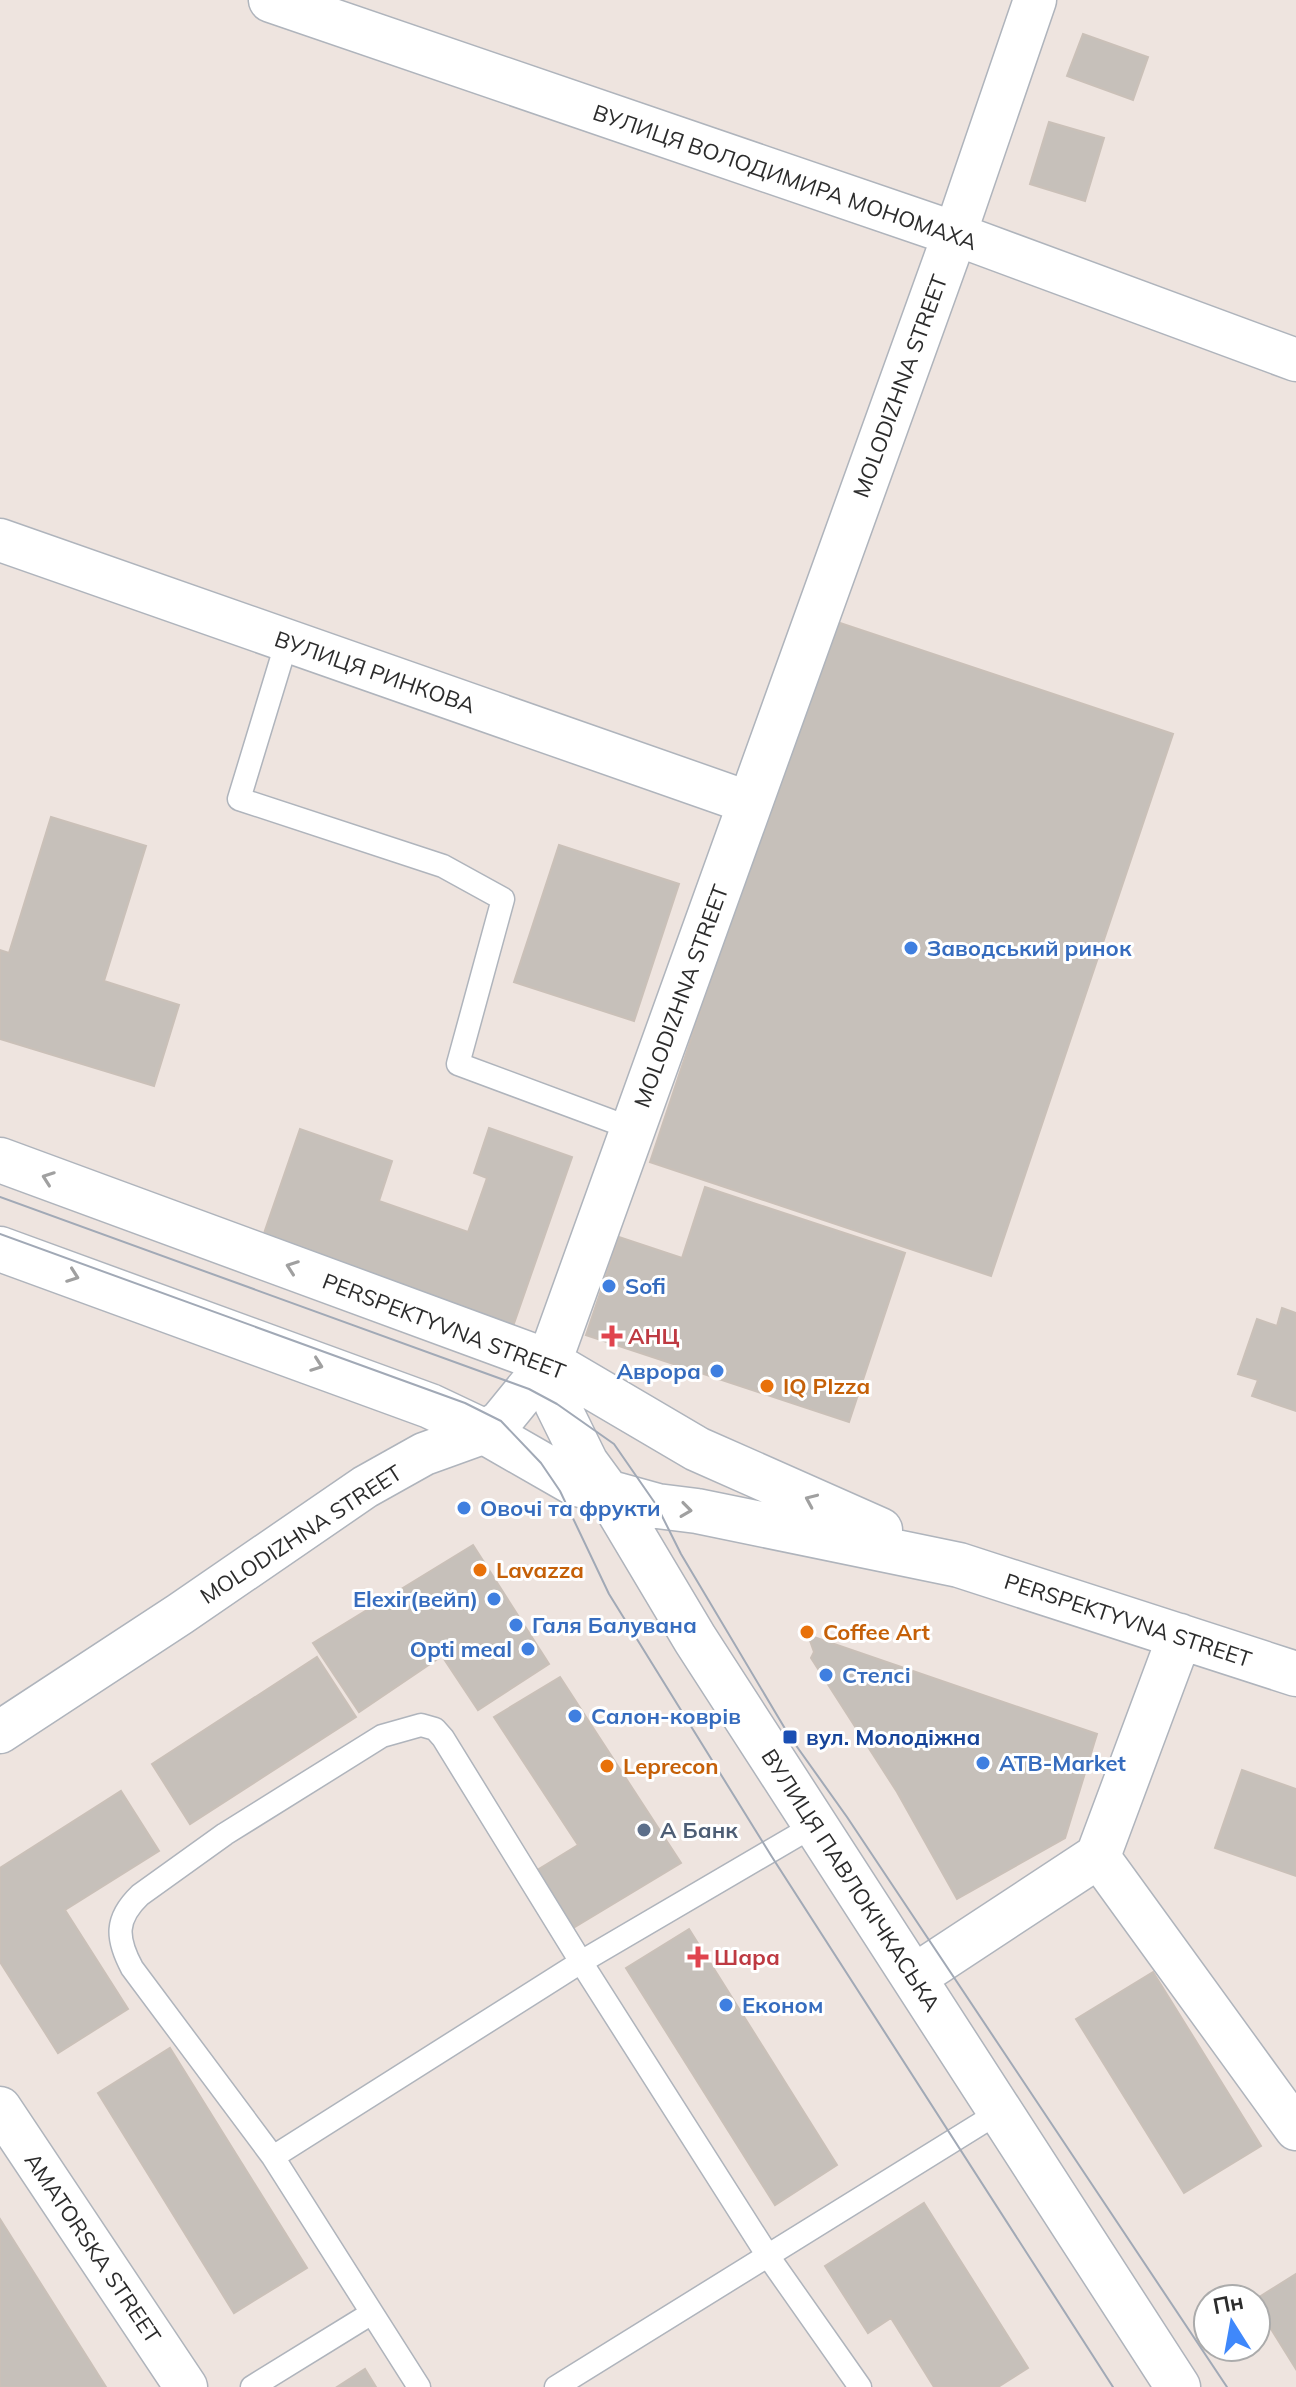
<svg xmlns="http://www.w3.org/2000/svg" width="1296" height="2387" viewBox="0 0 1296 2387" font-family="Mulish,sans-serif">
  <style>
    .building { fill: #c6c0ba; stroke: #cac0b8; stroke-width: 2 }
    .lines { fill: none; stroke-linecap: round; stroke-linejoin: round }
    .lane-casing { stroke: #afb4bc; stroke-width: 25 }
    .street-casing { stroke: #afb4bc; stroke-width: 45 }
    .secondary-casing { stroke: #afb4bc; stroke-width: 47 }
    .lane { stroke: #fff; stroke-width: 22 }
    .street { stroke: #fff; stroke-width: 42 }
    .secondary { stroke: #fff; stroke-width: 44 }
    .tram { stroke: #a1a9b6; stroke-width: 2 }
    .oneway { stroke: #a0a0a0 }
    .shop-dot { fill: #3f7fe0; stroke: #fff; stroke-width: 3 }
    .health-dot { fill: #e0444e; stroke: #fff; stroke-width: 3 }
    .food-dot { fill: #e8710a; stroke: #fff; stroke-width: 3 }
    .transit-dot { fill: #1a4fb4; stroke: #fff; stroke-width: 3 }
    .service-dot { fill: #5c6f8a; stroke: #fff; stroke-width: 3 }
    .labels { text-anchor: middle; stroke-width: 6; stroke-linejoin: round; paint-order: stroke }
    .street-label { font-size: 22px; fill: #2c2c2c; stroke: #fff }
    .shop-label { font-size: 22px; font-weight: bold; fill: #366cbe; stroke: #fff; text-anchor: start }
    .health-label { font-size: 22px; font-weight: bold; fill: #be3a42; stroke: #fff; text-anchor: start }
    .food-label { font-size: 22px; font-weight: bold; fill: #c56008; stroke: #fff; text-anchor: start }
    .transit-label { font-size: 22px; font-weight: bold; fill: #164399; stroke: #fff; text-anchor: start }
    .service-label { font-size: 22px; font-weight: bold; fill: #4e5e75; stroke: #fff; text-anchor: start }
  </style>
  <rect width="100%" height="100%" fill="#eee4df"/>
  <path class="building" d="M1083,34L1148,57L1133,100L1067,76Z
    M1049,122L1104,138L1085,201L1030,184Z
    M831,620L1173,734L991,1276L650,1162Z
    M51,817L146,846L104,981L179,1005L154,1086L0,1039V950L9,953Z
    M559,845L679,884L634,1021L514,982Z
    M489,1128L572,1157L511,1332L260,1245L300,1129L392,1161L379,1201L468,1232L487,1178L474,1173Z
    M705,1187L905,1253L849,1422L586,1335L619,1237L682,1258Z
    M1282,1308L1296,1313V1411L1252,1396L1258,1380L1238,1374L1257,1319L1277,1326Z
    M473,1545L549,1664L478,1710L442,1656L359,1712L313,1643Z
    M808,1635L1097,1734L1065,1838L957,1899L897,1792L811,1658L814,1652Z
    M317,1657L356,1717L190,1824L152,1764Z
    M560,1677L681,1863L570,1930L534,1872L578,1845L494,1717Z
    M1242,1770L1296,1789V1876L1215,1848Z
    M121,1791L159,1851L65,1910L128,2009L58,2053L0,1962V1868Z
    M689,1929L837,2165L775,2205L626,1968Z
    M1153,1972L1261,2146L1184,2193L1076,2019Z
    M170,2048L307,2268L234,2313L98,2093Z
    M924,2203L1028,2368L998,2387H934L891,2318L868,2333L825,2266Z
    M0,2219L106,2387H0Z
    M1296,2274V2369L1256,2305V2299Z
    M365,2369L376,2387H337Z"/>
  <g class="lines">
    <g class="lane-casing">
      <path id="lane" d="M287,641L239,799L443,866L503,899L458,1064L633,1129
        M273,2157L132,1968C116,1938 115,1919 140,1895L225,1834L382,1736L421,1725L435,1729L443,1738L581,1962L815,1825
        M252,2387L372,2313
        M419,2387L273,2157L581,1962L768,2256L860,2387
        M556,2387L1001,2111"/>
    </g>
    <g class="street-casing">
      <path id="street" d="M1035,0L955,234L1296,360
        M0,540L750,803
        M0,1732L180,1614L365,1487L424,1454L485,1432L501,1421L549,1362
        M1098,1856L1296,2129
        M0,2108L186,2387"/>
    </g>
    <g class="secondary-casing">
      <path id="secondary" d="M271,0L955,234L549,1362L557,1404L586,1463L608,1493L695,1639L1178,2387
        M0,1160L549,1362L697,1449L880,1530
        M0,1249L430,1406L485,1432L574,1483L657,1506L697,1511L959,1565L1296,1674
        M914,1977L1098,1856L1180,1636"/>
    </g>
    <use href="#lane" class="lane"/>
    <use href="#street" class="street"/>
    <use href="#secondary" class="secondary"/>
    <path class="tram" d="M0,1197L529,1389L557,1404L614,1444L657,1506L681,1554L790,1737L847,1817L1227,2387
      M0,1234L465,1403L501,1421L541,1463L560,1491L609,1594L772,1857L1113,2387"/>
  </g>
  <defs><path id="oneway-chevron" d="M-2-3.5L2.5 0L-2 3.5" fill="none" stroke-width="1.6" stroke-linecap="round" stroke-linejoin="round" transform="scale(2)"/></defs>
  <g class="oneway">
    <use href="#oneway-chevron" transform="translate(48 1178) rotate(-160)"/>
    <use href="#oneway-chevron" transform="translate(292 1267) rotate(-160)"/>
    <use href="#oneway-chevron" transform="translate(73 1276) rotate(20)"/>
    <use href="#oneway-chevron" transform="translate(317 1365) rotate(20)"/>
    <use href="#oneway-chevron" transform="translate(811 1500) rotate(-156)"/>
    <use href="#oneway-chevron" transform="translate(686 1510) rotate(8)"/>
  </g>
  <g class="shop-dot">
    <circle cx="911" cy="948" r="8"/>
    <circle cx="609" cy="1286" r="8"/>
    <circle cx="717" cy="1371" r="8"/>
    <circle cx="464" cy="1508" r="8"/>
    <circle cx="494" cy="1599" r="8"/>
    <circle cx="516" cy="1625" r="8"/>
    <circle cx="528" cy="1649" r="8"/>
    <circle cx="826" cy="1675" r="8"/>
    <circle cx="575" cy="1716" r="8"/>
    <circle cx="983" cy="1763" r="8"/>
    <circle cx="726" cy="2005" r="8"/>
  </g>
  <g class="health-dot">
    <path d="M608 1324h8v8h8v8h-8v8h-8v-8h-8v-8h8z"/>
    <path d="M694 1945h8v8h8v8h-8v8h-8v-8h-8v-8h8z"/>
  </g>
  <g class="food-dot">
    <circle cx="767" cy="1386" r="8"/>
    <circle cx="480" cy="1570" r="8"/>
    <circle cx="807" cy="1632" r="8"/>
    <circle cx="607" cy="1766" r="8"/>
  </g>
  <rect class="transit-dot" x="782" y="1729" width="16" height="16" rx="4"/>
  <circle class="service-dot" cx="644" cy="1830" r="8"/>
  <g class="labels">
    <g class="street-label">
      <text transform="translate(785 177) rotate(19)" y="8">ВУЛИЦЯ ВОЛОДИМИРА МОНОМАХА</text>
      <text transform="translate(900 386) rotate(-70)" y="8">MOLODIZHNA STREET</text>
      <text transform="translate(375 672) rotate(19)" y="8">ВУЛИЦЯ РИНКОВА</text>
      <text transform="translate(681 996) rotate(-70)" y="8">MOLODIZHNA STREET</text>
      <text transform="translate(444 1326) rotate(21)" y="8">PERSPEKTYVNA STREET</text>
      <text transform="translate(301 1534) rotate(-33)" y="8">MOLODIZHNA STREET</text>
      <text transform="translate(1128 1620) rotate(18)" y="8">PERSPEKTYVNA STREET</text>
      <text transform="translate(851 1880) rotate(57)" y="8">ВУЛИЦЯ ПАВЛОКІЧКАСЬКА</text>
      <text transform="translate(93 2248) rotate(56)" y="8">AMATORSKA STREET</text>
    </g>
    <g class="shop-label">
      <text x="927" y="956">Заводський ринок</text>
      <text x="625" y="1294">Sofi</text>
      <text x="701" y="1379" text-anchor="end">Аврора</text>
      <text x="480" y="1516">Овочі та фрукти</text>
      <text x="478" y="1607" text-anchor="end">Elexir(вейп)</text>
      <text x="532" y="1633">Галя Балувана</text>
      <text x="512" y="1657" text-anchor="end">Opti meal</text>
      <text x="842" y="1683">Стелсі</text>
      <text x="591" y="1724">Салон-коврів</text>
      <text x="999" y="1771">ATB-Market</text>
      <text x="742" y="2013">Економ</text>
    </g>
    <g class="health-label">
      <text x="628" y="1344">АНЦ</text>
      <text x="714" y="1965">Шара</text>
    </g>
    <g class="food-label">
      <text x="783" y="1394">IQ PIzza</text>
      <text x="496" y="1578">Lavazza</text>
      <text x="823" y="1640">Coffee Art</text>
      <text x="623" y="1774">Leprecon</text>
    </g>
    <g class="transit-label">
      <text x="806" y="1745">вул. Молодіжна</text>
    </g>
    <g class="service-label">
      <text x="660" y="1838">А Банк</text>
    </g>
  </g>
  <g transform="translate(1232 2323) rotate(349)"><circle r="38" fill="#ffffff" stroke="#ababab" stroke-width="2"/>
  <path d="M0-6L14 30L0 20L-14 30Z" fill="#3f88fb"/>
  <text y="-12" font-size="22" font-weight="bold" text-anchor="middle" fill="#2c2c2c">Пн</text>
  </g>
</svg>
